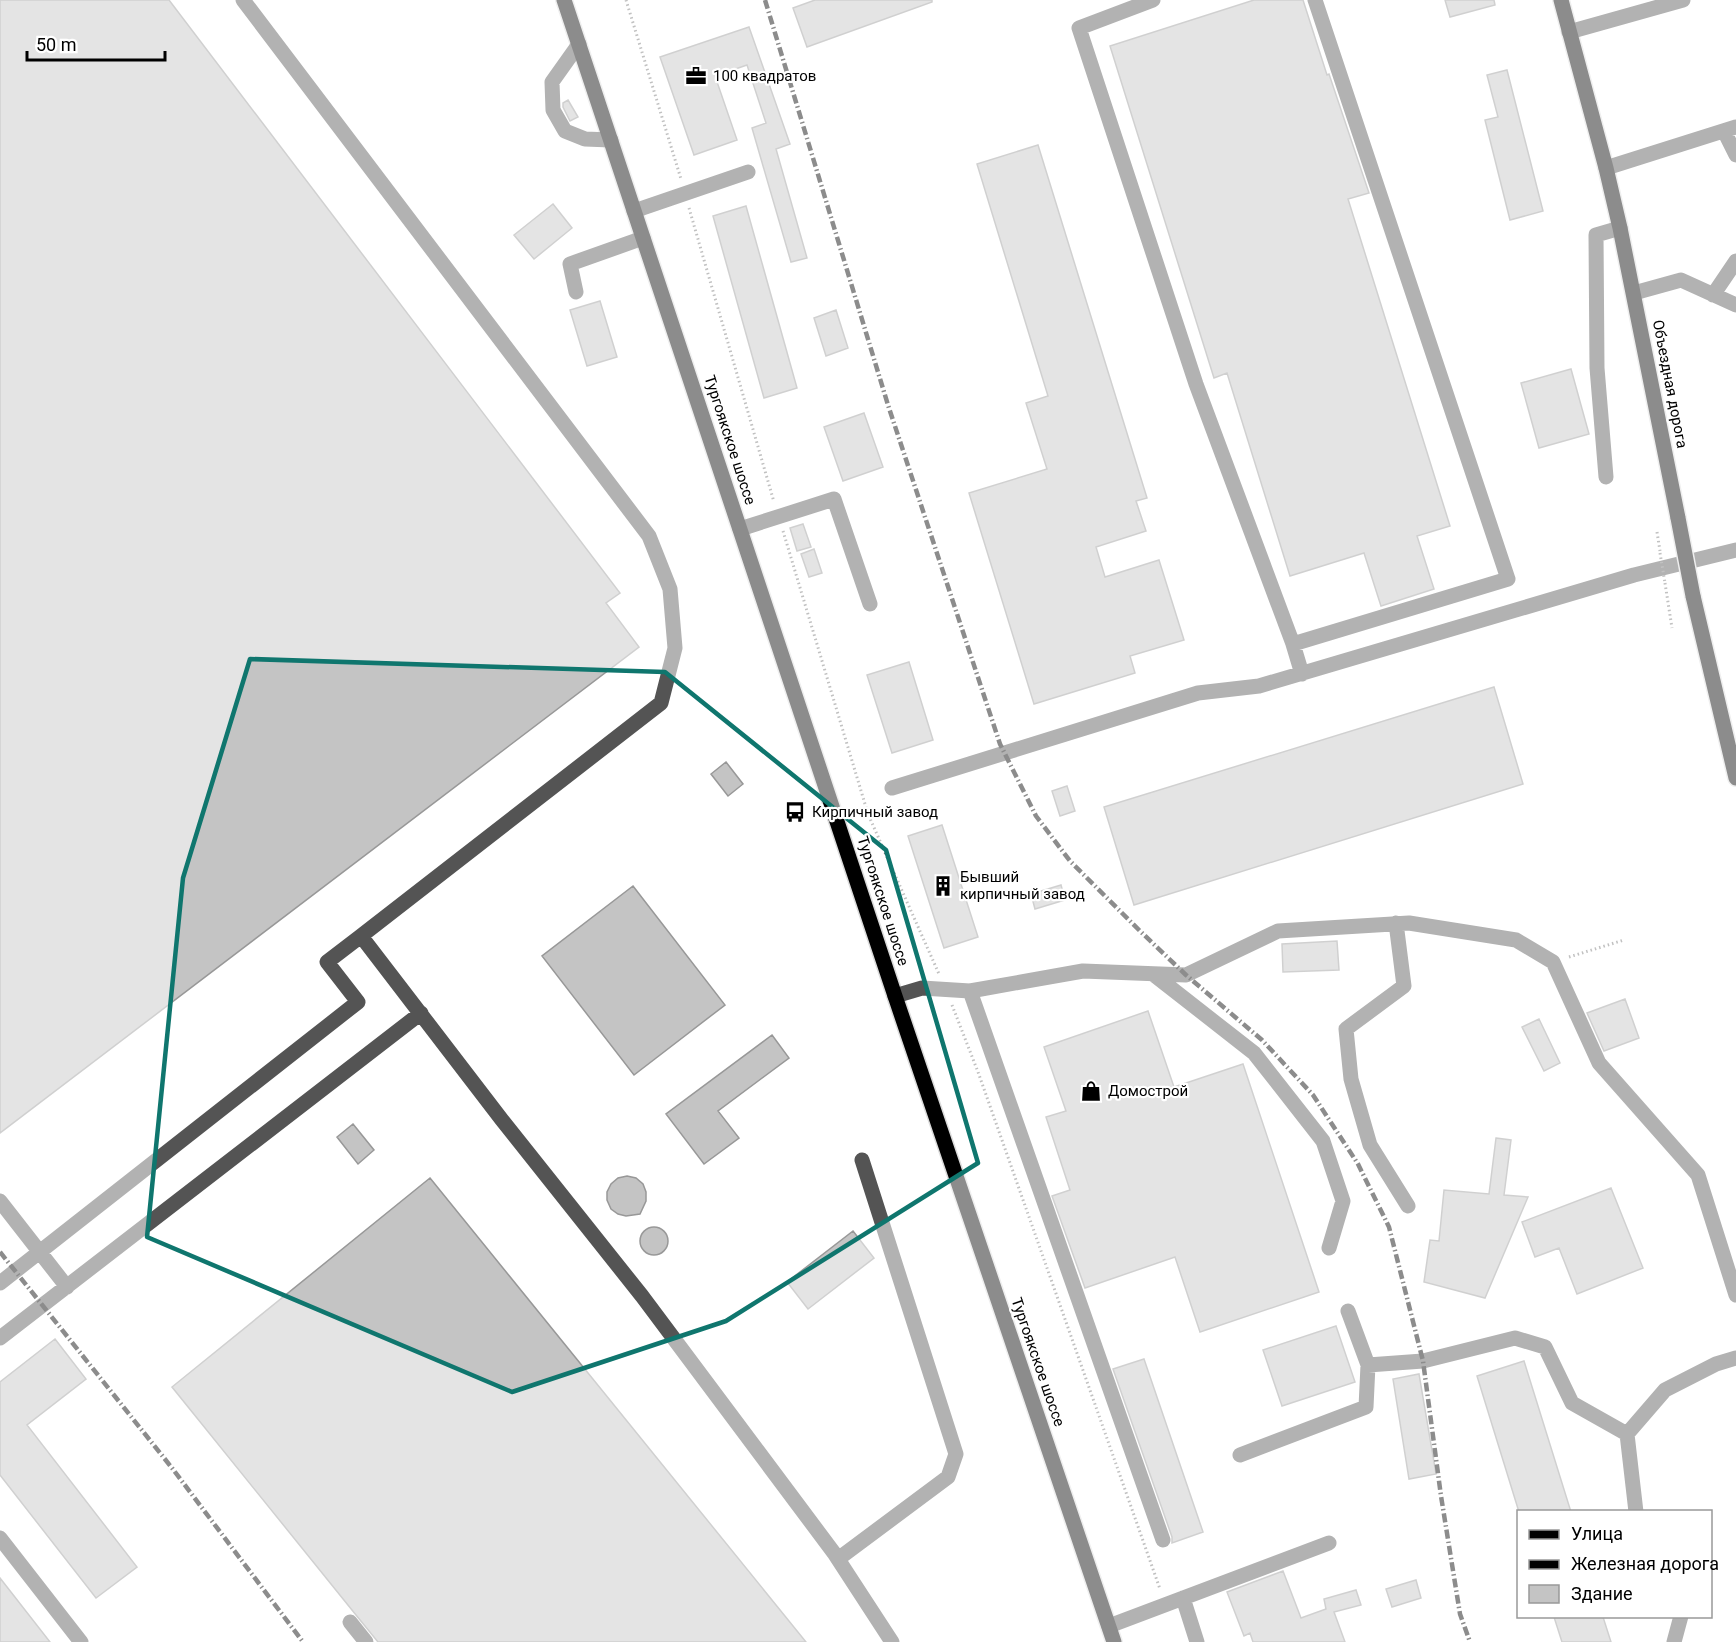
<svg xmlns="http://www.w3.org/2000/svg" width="1736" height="1642" viewBox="0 0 1736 1642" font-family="Roboto,sans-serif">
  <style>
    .building { fill: #c4c4c4; stroke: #989898; stroke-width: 1.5 }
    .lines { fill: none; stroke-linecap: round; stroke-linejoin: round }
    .major-casing { stroke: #dbdbdb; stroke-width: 18 }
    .path { stroke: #767676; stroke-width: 3; stroke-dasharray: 1.5 3; stroke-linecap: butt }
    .minor { stroke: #545454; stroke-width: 15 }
    .major { stroke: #000; stroke-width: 15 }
    .rail { stroke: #000; stroke-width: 4.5; stroke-dasharray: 9 3 1.5 3; stroke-linecap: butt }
    .major-bridge-casing { stroke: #dbdbdb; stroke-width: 18; stroke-linecap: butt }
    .path-bridge { stroke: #767676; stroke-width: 3; stroke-dasharray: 1.5 3; stroke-linecap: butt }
    .major-bridge { stroke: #000; stroke-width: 15 }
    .marked { fill: none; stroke: #0f766e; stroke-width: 4.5; stroke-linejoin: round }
    .labels { text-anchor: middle; stroke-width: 4.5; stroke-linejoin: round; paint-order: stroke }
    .poi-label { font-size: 15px; fill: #000; stroke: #fff; text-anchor: start }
    .street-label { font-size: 15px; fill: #000; stroke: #fff }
  </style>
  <rect width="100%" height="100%" fill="#fff"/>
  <path class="building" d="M0,0H169L620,593L606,603L639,647L0,1133Z
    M815,0H932V2L807,47L793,8Z
    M1254,0H1303L1327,75L1329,74L1369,193L1348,199L1450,526L1417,536L1434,589L1381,606L1364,553L1290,576L1227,373L1214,378L1110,46Z
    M1445,0H1494L1495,5L1450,17Z
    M749,27L790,144L776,149L807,258L791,262L752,128L766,123L747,65L715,76L737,140L694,155L660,57Z
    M1507,70L1543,211L1510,220L1485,120L1498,117L1487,75Z
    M568,100L578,117L570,121L563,107V103Z
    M1038,145L1147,498L1136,501L1146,531L1096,547L1105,577L1159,560L1184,640L1130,656L1135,673L1034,704L969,493L1047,469L1026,403L1048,396L977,164Z
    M553,204L572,228L534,259L514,235Z
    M746,206L797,388L764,398L713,216Z
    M600,301L617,357L587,366L570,310Z
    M836,310L848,348L826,356L814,318Z
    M1571,369L1589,434L1539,448L1521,383Z
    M864,413L883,467L843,481L824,427Z
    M803,524L811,547L797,551L790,528Z
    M814,549L822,573L809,577L801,554Z
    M909,662L933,740L892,753L867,675Z
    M1494,687L1523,784L1134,905L1104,807Z
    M726,762L743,784L728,796L711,774Z
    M1067,786L1075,811L1060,816L1052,791Z
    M942,825L978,937L944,948L908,836Z
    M1061,885L1065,900L1035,909L1031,894Z
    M633,886L725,1005L634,1075L542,956Z
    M1337,941L1339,970L1283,972L1282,944Z
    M1625,999L1639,1038L1604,1051L1587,1013Z
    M1148,1011L1174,1087L1243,1064L1319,1292L1200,1332L1175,1257L1085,1288L1052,1196L1070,1190L1046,1117L1066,1111L1044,1047Z
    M1539,1019L1560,1063L1544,1071L1522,1027Z
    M772,1035L789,1058L718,1111L739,1138L704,1164L666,1114Z
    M353,1124L374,1150L358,1164L337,1137Z
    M1496,1138L1511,1140L1504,1195L1528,1197L1485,1298L1424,1282L1430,1240L1439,1241L1444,1190L1489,1194Z
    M627,1176L636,1178L643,1184L646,1192V1201L640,1214L626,1216L618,1214L611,1209L607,1200V1192L611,1184L618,1178Z
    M430,1178L806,1642H378L356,1615L172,1387Z
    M1611,1188L1643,1268L1577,1294L1559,1248L1535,1257L1522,1222Z
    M640 1241a14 14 0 1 1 28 0a14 14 0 1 1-28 0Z
    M853,1231L874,1258L808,1309L787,1282Z
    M1336,1326L1355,1382L1282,1406L1263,1350Z
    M55,1339L86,1379L27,1425L137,1567L96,1598L0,1475V1382Z
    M1144,1359L1203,1532L1172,1543V1537L1113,1369Z
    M1524,1361L1571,1512H1519L1477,1376Z
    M1419,1374L1436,1474L1409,1479L1393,1379Z
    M1283,1571L1301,1618L1326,1609L1324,1599L1356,1590L1361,1605L1334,1612L1345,1642H1253L1250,1633L1244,1636L1227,1592Z
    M0,1578L50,1642H0Z
    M1416,1580L1421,1598L1392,1607L1386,1589Z
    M1554,1617H1603L1611,1642H1562Z"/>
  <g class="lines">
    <g class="major-casing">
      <path id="major" d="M564,0L895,996L1114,1642
        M1561,0L1606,168L1620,228L1678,518
        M1693,596L1736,778"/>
    </g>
    <path class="path" d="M626,0L681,179
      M689,208L774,502
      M783,531L868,814L939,974
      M1657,532L1660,551
      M1665,583L1672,628
      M1569,957L1624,940
      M952,1005L978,1072L1160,1589"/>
    <path class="minor" d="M243,0L649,536L670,589L675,648L661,703L361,936L502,1120L642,1296L834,1553L892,1642
      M1153,0L1079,28L1196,384L1293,644L1302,674
      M1569,32L1683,0
      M579,44L552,82L553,110L565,131L585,139L611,140
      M1724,131L1736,155
      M1606,168L1736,127
      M634,211L748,172
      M576,292L570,264L643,238
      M1634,293L1681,280L1736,305
      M1713,295L1736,261
      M1606,477L1597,368L1596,235L1620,228
      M740,529L834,499L870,604
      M1293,644L1508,579L1315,0
      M892,788L1198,693L1259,686L1634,575L1736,550
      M1396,923L1404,986L1346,1029L1351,1079L1370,1145L1408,1206
      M1153,974L1254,1053L1323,1141L1343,1201L1329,1248
      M970,991L1163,1540
      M895,996L922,988L970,991L1083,971L1186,975L1278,931L1409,923L1516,940L1553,962L1599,1063L1698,1175L1736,1295
      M0,1201L67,1287
      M0,1283L358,1002L327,962L361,936
      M0,1338L421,1013
      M1368,1365L1423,1361L1515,1338L1545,1347L1572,1403L1627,1434
      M1240,1455L1366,1407L1368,1365L1348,1311
      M1636,1512L1627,1434L1665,1390L1716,1364L1736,1358
      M0,1538L81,1642
      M838,1559L948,1477L956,1454L862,1160
      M1183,1598L1197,1642
      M350,1622L366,1642
      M1109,1626L1329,1543
      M1674,1642L1681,1616"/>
    <use href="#major" class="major"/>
    <path class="rail" d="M765,0L888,405L1000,744L1036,816L1070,861L1141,932L1186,975L1262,1040L1313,1095L1358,1164L1389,1227L1423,1361L1441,1496L1460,1614L1470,1642
      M0,1252L172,1468L303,1642"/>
    <g class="major-bridge-casing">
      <path id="major-bridge" d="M1678,518L1693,596"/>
    </g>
    <path class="path-bridge" d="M1660,553L1665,583"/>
    <use href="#major-bridge" class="major-bridge"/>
  </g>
  <path d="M0 0H1736V1642H0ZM250,659L665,672L886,850L978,1163L726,1321L512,1392L147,1237L183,878Z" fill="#fff" fill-opacity=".55" fill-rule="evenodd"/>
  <path class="marked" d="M250,659L665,672L886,850L978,1163L726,1321L512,1392L147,1237L183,878Z"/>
  <defs>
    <g id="office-bare" transform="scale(1.62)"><path d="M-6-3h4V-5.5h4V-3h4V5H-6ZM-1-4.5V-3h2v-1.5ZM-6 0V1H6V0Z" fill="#000" stroke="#fff" stroke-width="2.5" paint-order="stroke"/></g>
    <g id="bus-bare" transform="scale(1.62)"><path d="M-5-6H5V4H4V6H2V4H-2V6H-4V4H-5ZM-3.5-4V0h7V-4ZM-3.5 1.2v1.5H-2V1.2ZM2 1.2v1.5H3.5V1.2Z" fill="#000" stroke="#fff" stroke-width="2.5" paint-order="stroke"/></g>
    <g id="building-bare" transform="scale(1.62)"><path d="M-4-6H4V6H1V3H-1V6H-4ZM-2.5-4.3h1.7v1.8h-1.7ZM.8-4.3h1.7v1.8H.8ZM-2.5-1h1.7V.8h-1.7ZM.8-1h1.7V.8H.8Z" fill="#000" stroke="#fff" stroke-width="2.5" paint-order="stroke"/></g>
    <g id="shop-bare" transform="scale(1.62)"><path d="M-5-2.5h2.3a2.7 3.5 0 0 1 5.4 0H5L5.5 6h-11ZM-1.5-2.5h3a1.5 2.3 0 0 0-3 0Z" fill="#000" stroke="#fff" stroke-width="2.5" paint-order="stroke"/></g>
  </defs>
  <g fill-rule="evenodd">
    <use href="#office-bare" x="696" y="76"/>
    <use href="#bus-bare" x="795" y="812"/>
    <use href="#building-bare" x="943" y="886"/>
    <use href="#shop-bare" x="1091" y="1091"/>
  </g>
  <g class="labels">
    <g class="poi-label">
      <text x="713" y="81">100 квадратов</text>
      <text x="812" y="817">Кирпичный завод</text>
      <text x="960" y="882">Бывший<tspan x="960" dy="17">кирпичный завод</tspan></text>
      <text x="1108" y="1096">Домострой</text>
    </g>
    <g class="street-label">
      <text transform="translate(1670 384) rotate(79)" y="5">Объездная дорога</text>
      <text transform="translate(730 440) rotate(72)" y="5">Тургоякское шоссе</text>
      <text transform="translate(883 901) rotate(72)" y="5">Тургоякское шоссе</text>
      <text transform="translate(1038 1362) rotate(71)" y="5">Тургоякское шоссе</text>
    </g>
  </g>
  <rect x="1517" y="1510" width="195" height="108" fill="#ffffff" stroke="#999999" stroke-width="1.5"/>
  <rect x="1529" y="1530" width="30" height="9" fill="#000000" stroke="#999999" stroke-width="1.5"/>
  <text x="1571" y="1540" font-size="18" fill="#000000">Улица</text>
  <rect x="1529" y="1560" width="30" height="9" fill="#000000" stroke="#999999" stroke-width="1.5"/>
  <text x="1571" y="1570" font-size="18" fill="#000000">Железная дорога</text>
  <rect x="1529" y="1585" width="30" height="18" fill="#c4c4c4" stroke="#999999" stroke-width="1.5"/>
  <text x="1571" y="1600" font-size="18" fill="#000000">Здание</text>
  <path d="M27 51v9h138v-9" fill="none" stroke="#000000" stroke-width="3"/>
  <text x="36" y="51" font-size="18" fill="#000000" stroke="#ffffff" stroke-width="4.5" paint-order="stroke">50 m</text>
</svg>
